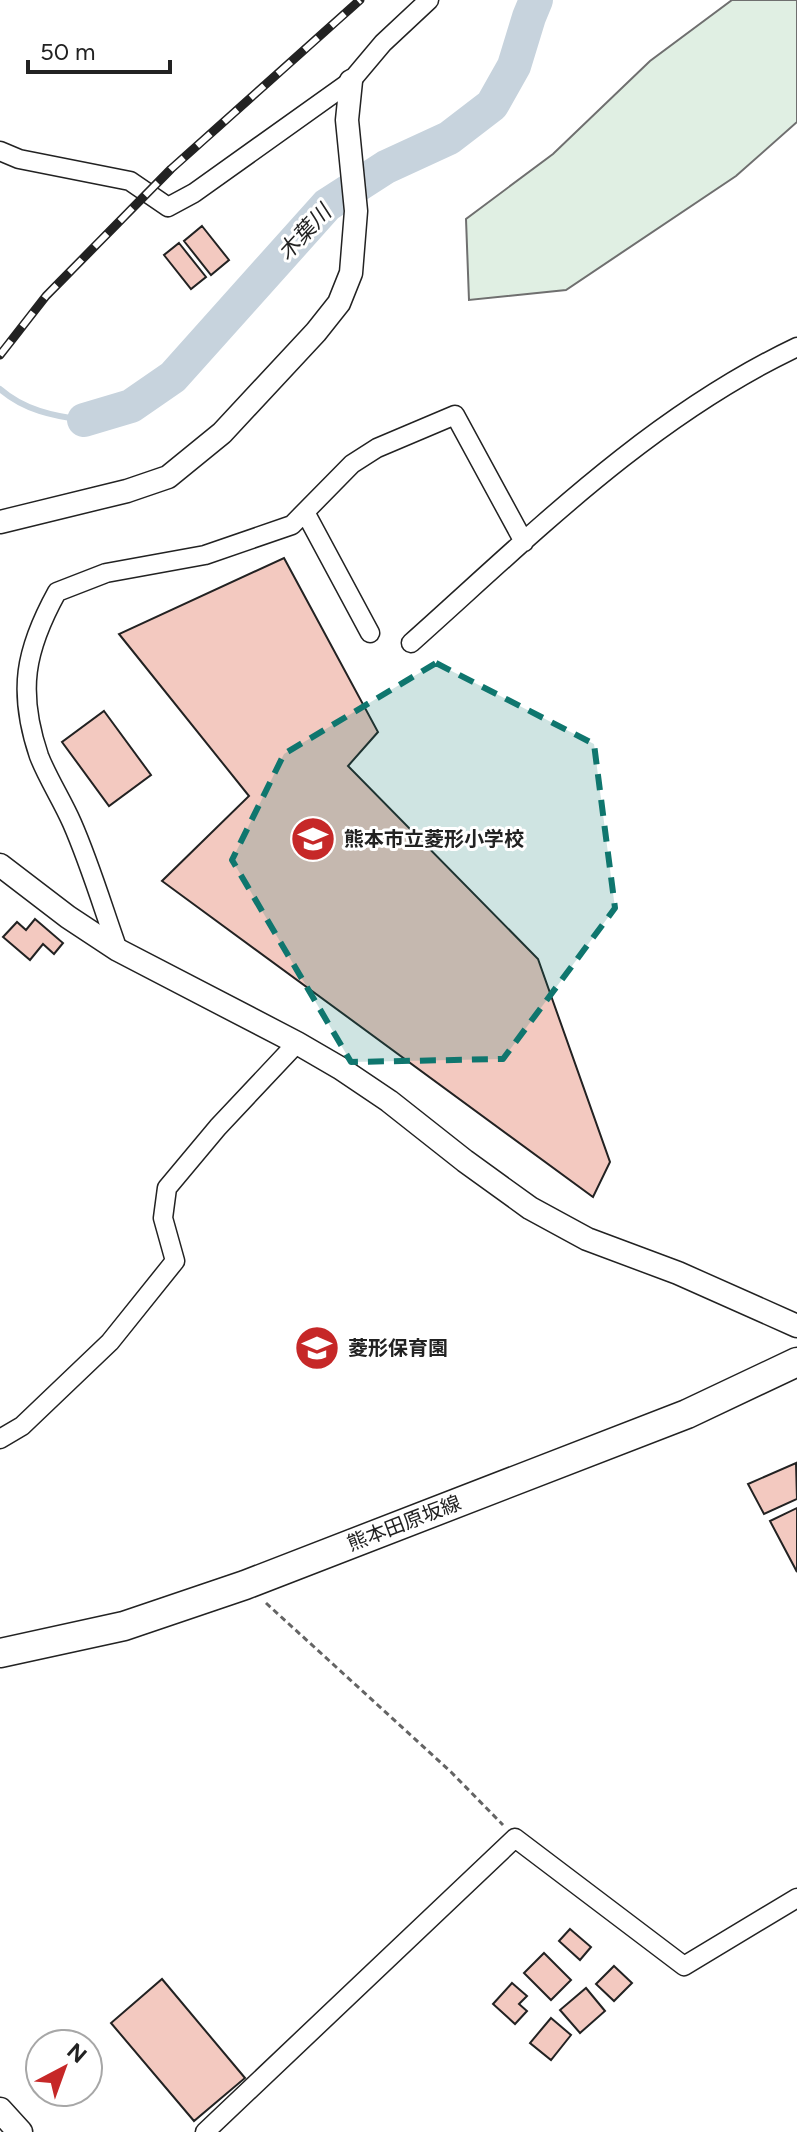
<svg xmlns="http://www.w3.org/2000/svg" width="797" height="2132" viewBox="0 0 797 2132" font-family="Figtree,'Noto Sans JP',sans-serif">
  <style>
    .green { fill: #e0efe3; stroke: #6f6f6f; stroke-width: 2 }
    .lines { fill: none; stroke-linecap: round; stroke-linejoin: round }
    .stream { stroke: #c7d3dd; stroke-width: 6 }
    .river { stroke: #c7d3dd; stroke-width: 34 }
    .building { fill: #f3c9c0; stroke: #222; stroke-width: 2 }
    .minor-casing { stroke: #222; stroke-width: 21 }
    .tertiary-casing { stroke: #222; stroke-width: 25 }
    .secondary-casing { stroke: #222; stroke-width: 27 }
    .primary-casing { stroke: #222; stroke-width: 31 }
    .path { stroke: #646464; stroke-width: 3; stroke-dasharray: 6 4; stroke-linecap: butt }
    .minor { stroke: #fff; stroke-width: 18 }
    .tertiary { stroke: #fff; stroke-width: 22 }
    .secondary { stroke: #fff; stroke-width: 24 }
    .primary { stroke: #fff; stroke-width: 28 }
    .rail-casing { stroke: #222; stroke-width: 9 }
    .rail { stroke: #fff; stroke-width: 6; stroke-dasharray: 18; stroke-linecap: butt }
    .marked { fill: #0f766e; fill-opacity: 0.2; stroke: #0f766e; stroke-width: 6; stroke-dasharray: 16 10; stroke-linejoin: round }
    .labels { text-anchor: middle; stroke-width: 6; stroke-linejoin: round; paint-order: stroke }
    .poi-label { font-size: 20px; font-weight: bold; fill: #222; stroke: #fff; text-anchor: start }
    .street-label { font-size: 20px; fill: #222; stroke: #fff }
    .water-label { font-size: 22px; font-style: italic; fill: #222; stroke: #fff }
  </style>
  <rect width="100%" height="100%" fill="#fff"/>
  <path class="green" d="M732,0H797V122L736,176L566,290L469,300L466,219L553,154L650,61Z"/>
  <g class="lines">
    <path class="stream" d="M0,389C24,410 53,416 84,420"/>
    <path class="river" d="M84,420L131,406L173,377L327,205L386,167L449,138L492,105L514,66L529,17L536,0"/>
  </g>
  <path class="building" d="M202,226L229,260L211,275L184,241Z
    M179,243L206,277L191,289L164,255Z
    M284,558L378,732L348,766L538,959L610,1162L593,1197L162,881L249,796L119,634Z
    M104,711L151,775L109,806L62,742Z
    M35,919L63,943L54,954L43,944L30,960L3,937L17,922L26,930Z
    M796,1463L797,1499L764,1514L748,1484Z
    M797,1508V1572L770,1521Z
    M570,1929L591,1947L580,1960L559,1941Z
    M544,1953L571,1980L551,2000L524,1973Z
    M614,1966L632,1983L614,2001L596,1984Z
    M162,1979L245,2078L194,2121L111,2023Z
    M512,1983L527,1996L519,2004L527,2011L515,2024L493,2004Z
    M586,1988L605,2011L580,2033L560,2010Z
    M551,2018L571,2035L551,2060L530,2043Z"/>
  <g class="lines">
    <g class="minor-casing">
      <path id="minor" d="M0,151L19,159L130,181L168,207L194,193L351,81L383,43L429,0
        M305,512L370,633
        M411,643C532,535 648,418 797,347
        M118,950C103,908 90,864 72,823C62,800 48,779 39,756C17,691 25,650 57,592L106,573L205,555L292,525L352,464L377,448L455,415L524,542
        M0,1439L22,1426L110,1342L175,1261L163,1218L167,1188L218,1127L297,1043
        M205,2132L515,1838L684,1966L797,1898"/>
    </g>
    <g class="tertiary-casing">
      <path id="tertiary" d="M0,522L127,491L168,477L222,433L316,332L339,303L351,273L356,211L347,120L351,81
        M0,865L68,917L118,950L297,1043L340,1068L389,1101L465,1161L530,1208L587,1239L678,1273L797,1326"/>
    </g>
    <g class="secondary-casing">
      <path id="secondary" d="M0,2110L20,2132"/>
    </g>
    <g class="primary-casing">
      <path id="primary" d="M0,1653L124,1626L245,1585L687,1414L797,1362"/>
    </g>
    <path class="path" d="M266,1603L451,1772L503,1825"/>
    <use href="#minor" class="minor"/>
    <use href="#tertiary" class="tertiary"/>
    <use href="#secondary" class="secondary"/>
    <use href="#primary" class="primary"/>
    <g class="rail-casing">
      <path id="rail" d="M0,355L46,296L171,169L360,0"/>
    </g>
    <use href="#rail" class="rail"/>
  </g>
  <path class="marked" d="M436,663L594,744L615,908L503,1059L351,1062L232,860L284,754Z"/>
  <defs>
    <g id="school-disc" transform="scale(2.3)"><circle r="9.5" fill="#c62828" stroke="#fff"/><path d="M0-5L7-2L0 1L-7-2ZM-4 1L0 2.5L4 1V4Q0 6-4 4Z" fill="#fff"/></g>
  </defs>
  <g fill-rule="evenodd">
    <use href="#school-disc" x="313" y="839"/>
    <use href="#school-disc" x="317" y="1348"/>
  </g>
  <g class="labels">
    <g class="poi-label">
      <text x="344" y="846">熊本市立菱形小学校</text>
      <text x="348" y="1355">菱形保育園</text>
    </g>
    <g class="street-label">
      <text transform="translate(404 1523) rotate(-21)" y="7">熊本田原坂線</text>
    </g>
    <g class="water-label">
      <text transform="translate(304 232) rotate(-47)" y="8">木葉川</text>
    </g>
  </g>
  <g transform="translate(64 2068) rotate(41)"><circle r="38" fill="#ffffff" stroke="#a7a7a7" stroke-width="2"/>
  <path d="M0-6L14 30L0 20L-14 30Z" fill="#c62828"/>
  <text y="-12" font-size="22" font-weight="bold" text-anchor="middle" fill="#222222">N</text>
  </g>
  <path d="M28 60v12h142v-12" fill="none" stroke="#222222" stroke-width="4"/>
  <text x="40" y="60" font-size="24" fill="#222222" stroke="#ffffff" stroke-width="6" paint-order="stroke">50 m</text>
</svg>
